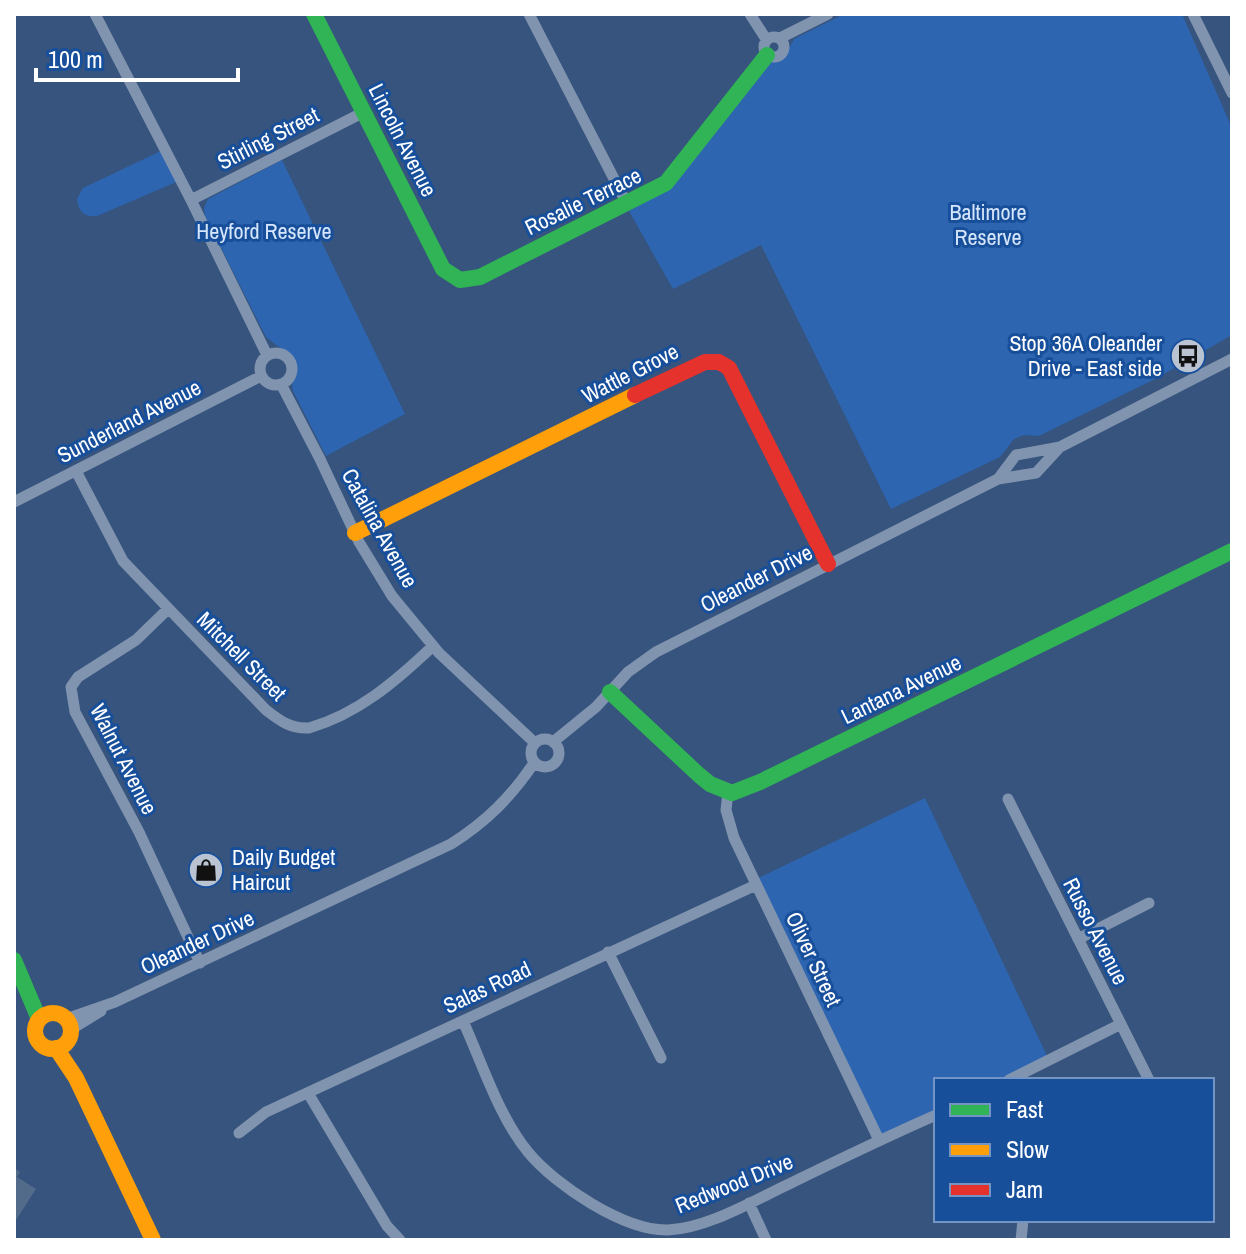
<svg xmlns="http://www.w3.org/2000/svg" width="1246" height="1254" viewBox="0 0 1246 1254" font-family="'Archivo Narrow',sans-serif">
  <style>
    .green { fill: #2d65b0 }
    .building { fill: #536b8b }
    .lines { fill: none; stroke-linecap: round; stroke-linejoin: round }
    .street { stroke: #8194af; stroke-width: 11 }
    .fast { stroke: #30b455; stroke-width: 16 }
    .slow { stroke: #ff9f0a; stroke-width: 16 }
    .jam { stroke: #e5322d; stroke-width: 16 }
    .labels { text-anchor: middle; stroke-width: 6; stroke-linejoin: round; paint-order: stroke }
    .street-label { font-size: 22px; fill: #fff; stroke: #184f9b }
    .park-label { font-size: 22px; fill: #d6e6fc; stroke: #184f9b }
    .poi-label { font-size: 22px; fill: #fff; stroke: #184f9b; text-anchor: end }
  </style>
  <rect width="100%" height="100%" fill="#36547d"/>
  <path class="green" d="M844,14H1182L1232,128V335L1157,378L1039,436L1024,435L1014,439L1000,457L891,509L761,245L673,289L629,211L656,196L771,62L785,56L794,39Z
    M165,149L181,180L97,216C85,218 78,211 77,199L83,188Z
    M282,160L405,414L326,456L293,391L292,385L296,368L293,358L266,337L205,216L204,208L208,199Z
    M925,798L1049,1060L1009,1080H936V1115L879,1140L754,880Z"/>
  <path class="building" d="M14,1168L20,1172L17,1177L36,1189L14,1223Z"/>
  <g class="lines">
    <path class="street" d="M95,14L191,200L267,355
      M529,14L627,204
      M750,14L766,39
      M1193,14L1232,93
      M764 47a10 10 0 1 1 20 0a10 10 0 1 1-20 0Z
      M780,38L828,14
      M191,200L364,112
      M260 369a16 16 0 1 1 32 0a16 16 0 1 1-32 0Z
      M281,384L320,459L359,542L392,596L439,653L535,743
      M76,471L123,561L266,710C280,721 291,729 309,728C358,714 396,681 433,646
      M998,479L1016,455L1060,447L1232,359
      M14,502L261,376
      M168,609L136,640L78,677L71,687L75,712L139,832L200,963
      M531 753a14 14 0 1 1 28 0a14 14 0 1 1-28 0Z
      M553,742L596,707L628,672L656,652L998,479L1036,473L1060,447
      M728,792L726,810L734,838L879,1140
      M1008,799L1149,1080
      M1078,939L1149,903
      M608,952L661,1058
      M66,1019L115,1002L451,844C486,822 511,797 534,763
      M463,1021C482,1063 499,1117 528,1152C555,1185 624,1231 668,1230C706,1229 753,1201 787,1185C836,1161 886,1137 936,1115
      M70,1030L101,1011
      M1009,1080L1121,1024
      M308,1093L387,1226L400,1240
      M239,1133L266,1112L756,885
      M749,1203L766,1240
      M1021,1240L1023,1220"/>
    <path class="fast" d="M314,14L443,269L460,280L480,277L666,183L767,55
      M610,692L699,775L710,784L732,793L760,782L1232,551
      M14,960L39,1019"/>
    <path class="slow" d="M355,533L635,395
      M35 1031a18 18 0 1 1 36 0a18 18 0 1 1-36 0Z
      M56,1048L76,1078L153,1240"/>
    <path class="jam" d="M635,395L705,362H719L729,368L828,564"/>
  </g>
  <defs>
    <g id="bus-disc" transform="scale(1.8)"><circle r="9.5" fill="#b9c3d2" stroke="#184f9b"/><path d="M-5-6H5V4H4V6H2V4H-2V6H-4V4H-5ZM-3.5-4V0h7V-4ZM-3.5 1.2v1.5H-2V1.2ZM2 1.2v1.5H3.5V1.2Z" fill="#111"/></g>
    <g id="shop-disc" transform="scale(1.8)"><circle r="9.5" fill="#b9c3d2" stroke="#184f9b"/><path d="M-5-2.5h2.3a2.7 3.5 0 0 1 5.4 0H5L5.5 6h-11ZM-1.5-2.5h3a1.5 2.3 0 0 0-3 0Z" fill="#111"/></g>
  </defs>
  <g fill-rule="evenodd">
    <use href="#bus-disc" x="1188" y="356"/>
    <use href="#shop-disc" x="206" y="870"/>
  </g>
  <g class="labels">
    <g class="street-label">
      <text transform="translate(268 138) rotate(-27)" y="8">Stirling Street</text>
      <text transform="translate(403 140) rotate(63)" y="8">Lincoln Avenue</text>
      <text transform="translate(583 201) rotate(-26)" y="8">Rosalie Terrace</text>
      <text transform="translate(630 373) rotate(-27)" y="8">Wattle Grove</text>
      <text transform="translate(129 421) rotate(-27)" y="8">Sunderland Avenue</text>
      <text transform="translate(380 528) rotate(61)" y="8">Catalina Avenue</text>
      <text transform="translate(756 578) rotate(-27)" y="8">Oleander Drive</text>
      <text transform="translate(242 656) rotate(45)" y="8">Mitchell Street</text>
      <text transform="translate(901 689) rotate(-26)" y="8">Lantana Avenue</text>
      <text transform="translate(124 759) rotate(63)" y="8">Walnut Avenue</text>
      <text transform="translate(1096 931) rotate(63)" y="8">Russo Avenue</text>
      <text transform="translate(197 942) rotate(-25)" y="8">Oleander Drive</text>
      <text transform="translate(814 959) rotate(65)" y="8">Oliver Street</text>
      <text transform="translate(487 987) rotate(-25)" y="8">Salas Road</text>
      <text transform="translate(734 1183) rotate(-22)" y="8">Redwood Drive</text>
    </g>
    <g class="park-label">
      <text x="988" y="220">Baltimore<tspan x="988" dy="25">Reserve</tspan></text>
      <text x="264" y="239">Heyford Reserve</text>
    </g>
    <g class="poi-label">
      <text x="1162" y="351">Stop 36A Oleander<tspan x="1162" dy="25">Drive - East side</tspan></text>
      <text x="232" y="865" text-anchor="start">Daily Budget<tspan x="232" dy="25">Haircut</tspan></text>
    </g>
  </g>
  <rect width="1246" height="1254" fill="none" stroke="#ffffff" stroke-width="32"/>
  <rect x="934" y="1078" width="280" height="144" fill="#184f9b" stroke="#7495c3" stroke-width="2"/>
  <rect x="950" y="1104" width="40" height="12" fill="#30b455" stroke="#7495c3" stroke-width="2"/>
  <text x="1006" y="1118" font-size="24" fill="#ffffff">Fast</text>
  <rect x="950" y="1144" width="40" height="12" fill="#ff9f0a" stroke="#7495c3" stroke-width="2"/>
  <text x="1006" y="1158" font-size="24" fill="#ffffff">Slow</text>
  <rect x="950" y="1184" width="40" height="12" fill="#e5322d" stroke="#7495c3" stroke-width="2"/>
  <text x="1006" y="1198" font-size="24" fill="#ffffff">Jam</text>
  <path d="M36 68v12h202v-12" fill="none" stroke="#ffffff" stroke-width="4"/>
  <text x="48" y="68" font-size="24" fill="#ffffff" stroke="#184f9b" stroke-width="6" paint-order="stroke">100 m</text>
</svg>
